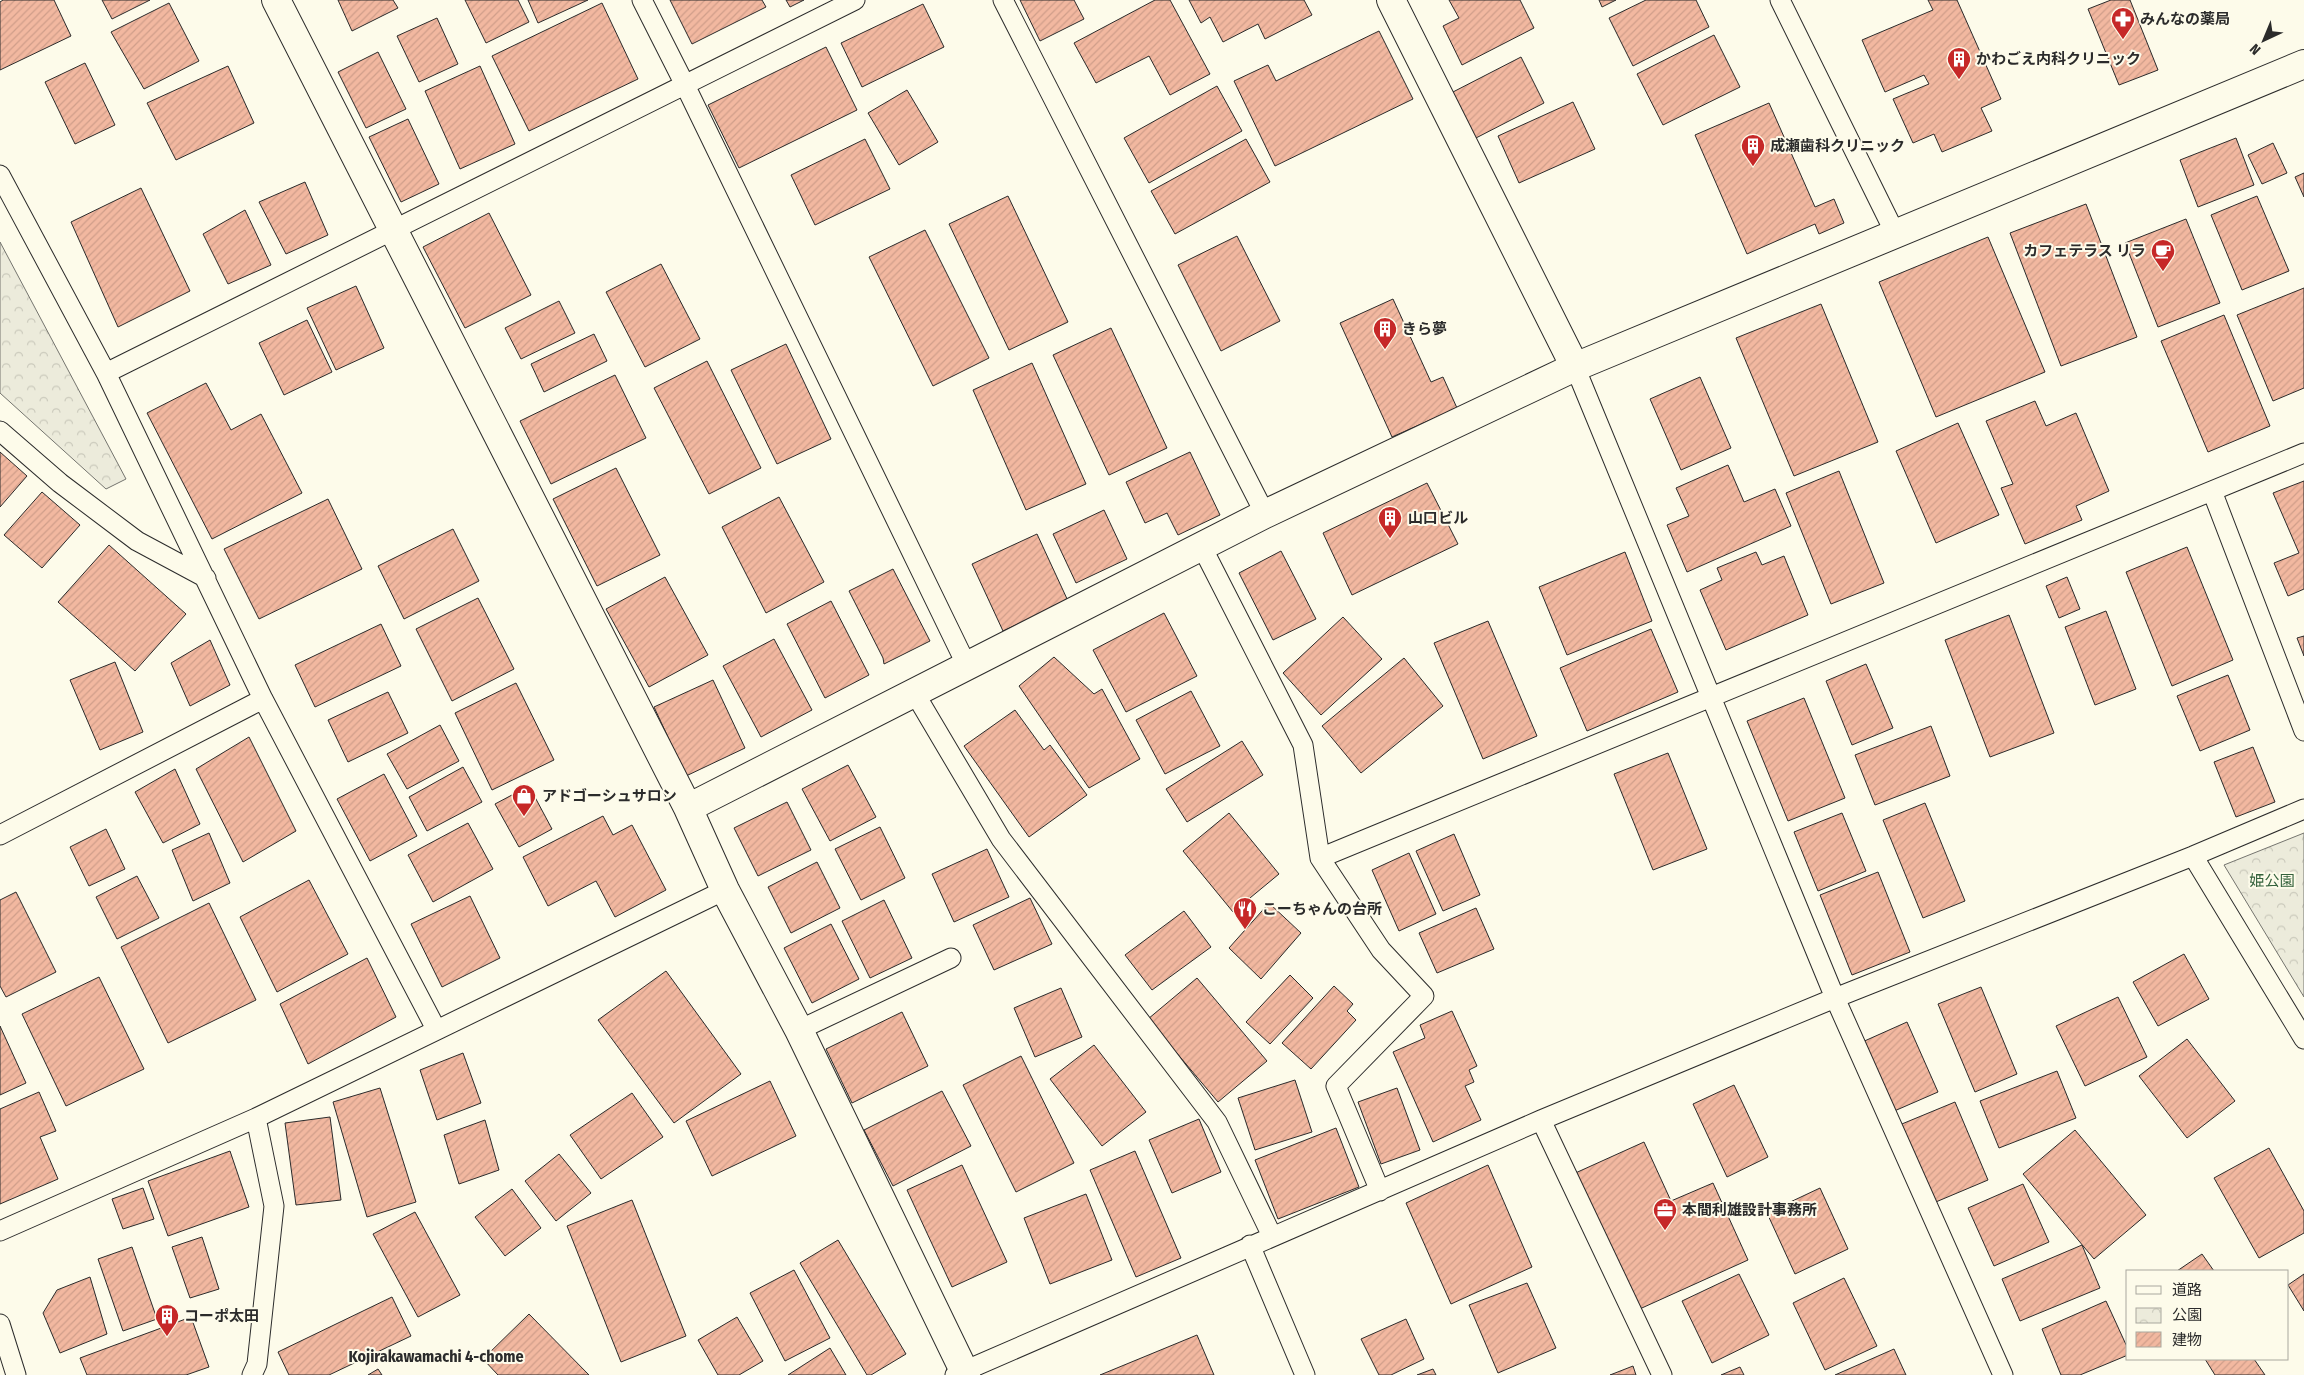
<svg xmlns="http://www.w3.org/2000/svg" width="2304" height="1375" viewBox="0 0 2304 1375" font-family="'Fira Sans Condensed','Noto Sans JP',sans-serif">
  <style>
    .park { fill: url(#park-crowns); stroke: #74746e }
    .building { fill: url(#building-hatch); stroke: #2b2b2b }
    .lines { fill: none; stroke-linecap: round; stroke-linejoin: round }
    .service-casing { stroke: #2b2b2b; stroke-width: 21 }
    .minor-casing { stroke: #2b2b2b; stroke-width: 30 }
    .service { stroke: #fdfbea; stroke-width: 19 }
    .minor { stroke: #fdfbea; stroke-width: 28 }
    .labels { text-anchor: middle; stroke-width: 4; stroke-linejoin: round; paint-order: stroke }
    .poi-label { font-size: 15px; font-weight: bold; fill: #2b2b2b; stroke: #fdfbea; text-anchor: start }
    .park-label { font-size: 15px; fill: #34623c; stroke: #fdfbea }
    .neighbourhood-label { font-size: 16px; font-weight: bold; fill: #2b2b2b; stroke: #fdfbea }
  </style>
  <defs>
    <pattern id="park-crowns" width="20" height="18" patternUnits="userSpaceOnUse" patternTransform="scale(1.25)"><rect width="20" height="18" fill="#ecebdb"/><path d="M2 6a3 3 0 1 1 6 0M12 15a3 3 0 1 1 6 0" fill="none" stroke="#cbcabc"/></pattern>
    <pattern id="building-hatch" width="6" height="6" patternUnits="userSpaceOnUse" patternTransform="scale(1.25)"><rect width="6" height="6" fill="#f2b8a0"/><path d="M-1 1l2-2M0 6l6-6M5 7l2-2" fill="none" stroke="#d09e8a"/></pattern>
  </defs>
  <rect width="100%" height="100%" fill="#fdfbea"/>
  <path class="park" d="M0,242L126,479L106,489L0,393Z
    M2304,833V997L2224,865Z"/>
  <path class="building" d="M3,0H54L71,36L0,70V2Z
    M102,0H150L112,19Z
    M338,0H393L398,8L352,31Z
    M465,0H518L529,22L486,43Z
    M528,0H588L538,23Z
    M670,0H762L766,7L692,44Z
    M786,0H804L790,7Z
    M1020,0H1074L1084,19L1040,41Z
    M1155,0H1170L1210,74L1170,95L1149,56L1096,83L1074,43Z
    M1189,0H1304L1312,15L1265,39L1258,24L1223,42L1210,17L1201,23Z
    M1449,0H1520L1534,28L1462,65L1443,26L1459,18Z
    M1599,0H1616L1602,7Z
    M1646,0H1696L1709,27L1633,66L1609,18Z
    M1928,0H1957L2001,99L1981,108L1992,131L1942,152L1934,134L1913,143L1893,99L1929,84L1924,75L1885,92L1862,40L1933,10Z
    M2111,0H2130L2158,70L2119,85L2088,9Z
    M169,3L199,61L144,89L111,32Z
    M602,3L638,79L529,131L492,56Z
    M923,4L944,47L862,87L841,43Z
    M437,18L458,64L419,82L397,36Z
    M1379,31L1413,99L1275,166L1234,81L1268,65L1276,81Z
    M1714,35L1740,87L1663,125L1637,74Z
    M826,47L857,110L739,168L708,105Z
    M378,52L406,109L366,128L338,72Z
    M1521,57L1544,103L1474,139L1451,93Z
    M85,63L115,125L75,144L45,82Z
    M228,66L254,123L176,160L147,103Z
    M480,66L515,144L460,169L425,91Z
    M1217,86L1242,131L1149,183L1124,138Z
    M907,90L938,142L899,165L868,113Z
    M1573,102L1595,149L1519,183L1498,136Z
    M1769,103L1815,207L1834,199L1844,223L1819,234L1815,224L1747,254L1695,135Z
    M408,119L439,184L401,202L369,137Z
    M2236,138L2254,185L2198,207L2180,160Z
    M865,139L890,189L815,225L791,175Z
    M1246,139L1270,182L1175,234L1151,191Z
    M2273,143L2287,173L2262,184L2248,155Z
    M2304,173V197L2295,177Z
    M305,182L328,235L286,254L259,202Z
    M141,188L190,291L118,327L71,222Z
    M1008,196L1068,322L1009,350L949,224Z
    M2257,196L2289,271L2242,290L2211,215Z
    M2086,204L2137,337L2061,366L2010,233Z
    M245,210L271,265L228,284L203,234Z
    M489,213L531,295L465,328L423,247Z
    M2186,219L2220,303L2158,327L2125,243Z
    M925,230L989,358L933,386L869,257Z
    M1237,236L1280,321L1221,351L1178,265Z
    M1988,237L2045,372L1936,417L1879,282Z
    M661,264L700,339L645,367L606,292Z
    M356,286L384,348L336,370L307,308Z
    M2304,288V388L2273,401L2237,315Z
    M1393,299L1431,382L1443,377L1457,408L1392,437L1340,323Z
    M559,301L575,333L521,359L505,328Z
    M1821,304L1878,442L1794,476L1736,338Z
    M2224,315L2270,426L2208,452L2161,341Z
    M307,320L332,372L284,395L259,343Z
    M1111,328L1167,448L1109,475L1053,355Z
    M594,334L607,361L544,392L531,364Z
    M786,344L831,439L777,464L731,370Z
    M707,361L761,468L709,494L654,388Z
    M1032,363L1086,484L1026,510L973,390Z
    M615,375L646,438L551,484L520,421Z
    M1700,377L1731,448L1681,470L1650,399Z
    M206,383L231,430L261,414L302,493L212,539L147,413Z
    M2035,401L2046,426L2076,413L2109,491L2076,506L2082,520L2025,544L2001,488L2013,484L1986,421Z
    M1958,423L1999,515L1936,543L1896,451Z
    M0,452L27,476L0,507Z
    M1190,452L1220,515L1178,535L1167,513L1145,523L1126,482Z
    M1728,465L1744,502L1775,489L1791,526L1687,572L1667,525L1689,516L1676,488Z
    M616,468L660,555L597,586L553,499Z
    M1839,471L1884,583L1831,604L1786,493Z
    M2304,481V589L2288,596L2274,563L2299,553L2273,493Z
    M1427,483L1458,544L1352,595L1323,533Z
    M42,492L80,525L42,568L4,535Z
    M779,497L824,582L766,613L722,527Z
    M328,499L362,569L259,619L224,549Z
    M1104,510L1127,559L1076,583L1053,534Z
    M453,529L479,581L404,619L378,566Z
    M1037,534L1068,601L1003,631L972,564Z
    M109,545L186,614L135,671L58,602Z
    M2187,547L2233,660L2172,686L2126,572Z
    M1281,551L1316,619L1273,640L1239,573Z
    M1625,552L1652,621L1567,655L1539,587Z
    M1756,552L1762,565L1784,556L1808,615L1726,650L1700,590L1722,580L1717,568Z
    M893,569L930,641L884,664L883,658L849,591Z
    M665,577L708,655L649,687L606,609Z
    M2067,577L2080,609L2059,618L2046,586Z
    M478,598L514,669L452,701L416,629Z
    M831,601L869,675L825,698L787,624Z
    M2106,611L2136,689L2095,705L2065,627Z
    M1164,613L1197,676L1126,712L1093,650Z
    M2009,615L2054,733L1990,757L1945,640Z
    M1343,617L1382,659L1321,715L1283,673Z
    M1488,621L1537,736L1483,759L1434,643Z
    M381,624L401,666L315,707L295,665Z
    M1651,629L1678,692L1587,731L1560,668Z
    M2304,636V656L2297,638Z
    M774,639L812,710L761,737L723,666Z
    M210,640L230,685L190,706L171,663Z
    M1054,657L1094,694L1102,689L1140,759L1089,788L1019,686Z
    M1404,658L1443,706L1361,773L1322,726Z
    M115,662L143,732L100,750L70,680Z
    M1866,664L1893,728L1852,745L1826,681Z
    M2228,675L2250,730L2200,751L2177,696Z
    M713,680L745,748L686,776L654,707Z
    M516,683L554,760L492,790L455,713Z
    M1191,691L1220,746L1165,774L1136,720Z
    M388,692L408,733L348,762L328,720Z
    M1804,698L1845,798L1788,821L1747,721Z
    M1015,710L1044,750L1050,745L1087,795L1029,837L964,746Z
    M440,725L459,761L407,789L387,754Z
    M1931,726L1950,776L1875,805L1855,755Z
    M249,737L296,831L243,862L196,769Z
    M1242,741L1263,775L1187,822L1166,789Z
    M2253,747L2275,802L2236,817L2214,762Z
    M1668,753L1707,849L1653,870L1614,774Z
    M848,765L876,817L830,841L802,789Z
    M463,767L482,802L427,831L409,797Z
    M175,769L200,824L163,843L135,792Z
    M384,774L417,836L370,861L337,799Z
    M529,786L552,829L519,847L495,804Z
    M787,802L811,850L758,876L734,828Z
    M1925,803L1965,901L1923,918L1883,820Z
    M1229,813L1279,874L1233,912L1183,851Z
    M1842,813L1866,871L1818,891L1794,832Z
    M603,816L613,835L632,825L666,890L615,917L596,881L548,906L523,857Z
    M468,823L493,869L433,902L408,855Z
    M880,827L905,878L861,900L835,849Z
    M106,829L125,869L89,886L70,847Z
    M209,833L230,883L193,901L172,850Z
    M1454,834L1480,895L1443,911L1416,851Z
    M987,849L1009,897L954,922L932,874Z
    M1409,853L1436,914L1399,931L1372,870Z
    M817,862L840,908L791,933L768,887Z
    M1878,872L1910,952L1852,975L1820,895Z
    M137,876L159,918L117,939L96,897Z
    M309,880L348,954L277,992L240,917Z
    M16,892L56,972L6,997L0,986V900Z
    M470,896L500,958L442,987L411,924Z
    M1030,898L1052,944L994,970L973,925Z
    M884,900L912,958L870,978L842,921Z
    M209,903L256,1000L168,1043L121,947Z
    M1269,903L1301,933L1261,979L1229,948Z
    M1476,908L1494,949L1437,973L1419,933Z
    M1184,911L1211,947L1152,990L1125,955Z
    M831,924L859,979L812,1003L784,948Z
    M2184,954L2209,999L2158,1026L2133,982Z
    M367,958L396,1017L308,1064L280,1004Z
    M666,971L741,1074L674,1123L598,1020Z
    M1290,975L1313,998L1270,1044L1246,1022Z
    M99,977L144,1069L66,1106L22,1014Z
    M1197,978L1267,1061L1218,1102L1148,1019Z
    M1334,986L1353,1004L1347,1011L1356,1020L1311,1069L1282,1043Z
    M1981,987L2017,1074L1975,1092L1938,1004Z
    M1061,988L1082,1037L1035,1057L1014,1008Z
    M2118,997L2147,1057L2085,1086L2056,1026Z
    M1452,1011L1477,1066L1469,1070L1474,1082L1465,1086L1481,1120L1433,1142L1393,1052L1425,1038L1420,1025Z
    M902,1012L928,1066L852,1103L826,1049Z
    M1907,1022L1938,1092L1892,1112L1860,1043Z
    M0,1026L26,1083L0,1095Z
    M2187,1039L2235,1101L2187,1138L2139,1076Z
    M1094,1045L1146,1112L1102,1146L1050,1079Z
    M463,1053L481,1103L437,1120L420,1070Z
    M1021,1056L1074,1163L1016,1192L963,1085Z
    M2057,1071L2076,1118L1999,1148L1980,1101Z
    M1295,1080L1312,1132L1255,1150L1238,1098Z
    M770,1081L796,1136L712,1176L686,1121Z
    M1734,1085L1768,1157L1727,1177L1693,1104Z
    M380,1088L416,1202L367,1217L333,1102Z
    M1397,1088L1420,1150L1381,1164L1358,1102Z
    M942,1091L971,1146L893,1186L864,1130Z
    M39,1092L56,1131L40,1137L58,1179L0,1204V1109Z
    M632,1093L663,1137L601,1179L570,1135Z
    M1955,1102L1988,1180L1931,1204L1897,1126Z
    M330,1117L341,1200L296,1205L285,1123Z
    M1199,1119L1221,1172L1172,1193L1149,1140Z
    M485,1120L499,1170L459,1184L444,1135Z
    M1336,1128L1359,1187L1278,1219L1255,1160Z
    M2075,1130L2146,1215L2094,1259L2023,1174Z
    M1644,1142L1671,1201L1713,1183L1748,1260L1633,1312L1571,1175Z
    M2269,1148L2304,1211V1233L2259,1258L2214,1178Z
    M230,1151L249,1207L168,1236L148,1181Z
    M1135,1151L1181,1258L1136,1277L1090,1170Z
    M559,1154L591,1193L556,1221L525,1181Z
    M962,1165L1007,1262L952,1287L907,1190Z
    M1488,1165L1532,1267L1451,1304L1406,1203Z
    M2023,1184L2049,1242L1994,1266L1968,1208Z
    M143,1188L154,1219L123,1229L112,1199Z
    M1820,1188L1848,1249L1795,1274L1767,1213Z
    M512,1189L541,1228L505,1256L475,1217Z
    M1086,1194L1112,1260L1050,1284L1024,1218Z
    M632,1200L686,1336L621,1362L567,1226Z
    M415,1212L460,1295L418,1317L373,1234Z
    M202,1237L219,1289L190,1298L172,1247Z
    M838,1240L906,1354L871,1375H867L800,1263Z
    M2082,1245L2100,1288L2020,1321L2002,1279Z
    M132,1247L157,1319L123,1331L98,1259Z
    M2202,1254L2214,1271H2177Z
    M794,1270L830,1338L785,1361L750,1293Z
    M1739,1274L1769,1335L1712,1363L1682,1301Z
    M2304,1274V1311L2288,1285Z
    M90,1277L107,1334L60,1353L43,1313L57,1290Z
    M1844,1278L1877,1346L1825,1370L1793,1303Z
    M1527,1283L1556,1348L1498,1373L1469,1305Z
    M392,1297L411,1336L329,1375H289L278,1352Z
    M2106,1301L2128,1349V1355L2080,1375H2061L2042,1329Z
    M529,1314L589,1375H498L483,1359Z
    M191,1317L209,1367L186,1375H87L80,1358Z
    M737,1317L763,1361L739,1375H718L698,1340Z
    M1406,1319L1424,1359L1391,1375H1379L1361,1339Z
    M1197,1335L1214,1375H1100Z
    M830,1348L846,1375H788Z
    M1894,1349L1906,1375H1835Z
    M2205,1359H2254L2265,1375H2215Z
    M1633,1366L1636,1375H1610Z
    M1740,1367L1744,1375H1721Z
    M378,1369L382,1375H368Z
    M1433,1369L1436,1375H1417Z"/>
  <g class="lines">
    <g class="service-casing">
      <path id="service" d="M642,0L685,85L967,666
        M1003,0L1265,514
        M1780,0L1896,235
        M0,175L106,373L263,699L436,1029
        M1575,367L1835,998L2003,1375
        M106,373L855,0
        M0,431L60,483L137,541L206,578
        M2212,491L2304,731
        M1202,547L1303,745L1320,858L1381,950L1424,996L1336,1086L1380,1191
        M914,692L1001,839L1217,1122L1272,1236
        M0,835L263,699
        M2193,856L2304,1039
        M1320,858L2304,453
        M799,1030L951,958
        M1541,1120L1662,1375
        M0,1231L256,1118L725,890
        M1250,1245L1305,1375
        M0,1324L16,1375
        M252,1375L257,1364L274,1206L256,1118
        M955,1375L1541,1120L1835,998L2193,856L2304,809"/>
    </g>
    <g class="minor-casing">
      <path id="minor" d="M276,0L688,808L725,890L799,1030L966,1375
        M1391,0L1575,367
        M688,808L1265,514L1575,367L2304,64"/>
    </g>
    <use href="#service" class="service"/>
    <use href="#minor" class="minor"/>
  </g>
  <defs>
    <g id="pharmacy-pin" transform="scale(1.25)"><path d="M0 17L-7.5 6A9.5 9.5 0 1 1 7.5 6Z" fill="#c62828" stroke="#fdfbea"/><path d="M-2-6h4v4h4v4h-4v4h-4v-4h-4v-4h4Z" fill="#fff"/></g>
    <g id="building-pin" transform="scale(1.25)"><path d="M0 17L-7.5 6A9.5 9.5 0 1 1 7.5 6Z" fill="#c62828" stroke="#fdfbea"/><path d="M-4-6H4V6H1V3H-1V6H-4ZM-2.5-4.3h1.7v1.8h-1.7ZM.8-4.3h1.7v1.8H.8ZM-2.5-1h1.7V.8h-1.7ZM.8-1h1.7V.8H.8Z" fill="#fff"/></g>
    <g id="cafe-pin" transform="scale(1.25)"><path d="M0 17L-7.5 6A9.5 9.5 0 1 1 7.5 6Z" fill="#c62828" stroke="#fdfbea"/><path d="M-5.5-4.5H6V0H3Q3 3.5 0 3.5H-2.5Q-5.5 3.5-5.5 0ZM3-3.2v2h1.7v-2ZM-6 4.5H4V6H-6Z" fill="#fff"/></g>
    <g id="shop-pin" transform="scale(1.25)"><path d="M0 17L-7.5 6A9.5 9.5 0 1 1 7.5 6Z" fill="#c62828" stroke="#fdfbea"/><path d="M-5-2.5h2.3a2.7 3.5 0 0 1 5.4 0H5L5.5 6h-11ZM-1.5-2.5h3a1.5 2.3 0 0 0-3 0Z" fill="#fff"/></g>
    <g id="restaurant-pin" transform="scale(1.25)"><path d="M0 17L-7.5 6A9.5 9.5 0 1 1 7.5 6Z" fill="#c62828" stroke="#fdfbea"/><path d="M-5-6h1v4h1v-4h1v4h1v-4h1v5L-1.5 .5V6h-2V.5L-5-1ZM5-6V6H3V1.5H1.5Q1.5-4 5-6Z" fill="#fff"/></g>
    <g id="office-pin" transform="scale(1.25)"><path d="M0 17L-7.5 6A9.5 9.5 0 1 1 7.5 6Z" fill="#c62828" stroke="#fdfbea"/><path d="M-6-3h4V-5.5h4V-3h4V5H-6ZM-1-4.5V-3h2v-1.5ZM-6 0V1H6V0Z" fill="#fff"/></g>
  </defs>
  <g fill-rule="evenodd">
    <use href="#pharmacy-pin" x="2123" y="19"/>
    <use href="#building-pin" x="1959" y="59"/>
    <use href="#building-pin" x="1753" y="146"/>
    <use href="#cafe-pin" x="2163" y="251"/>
    <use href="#building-pin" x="1385" y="329"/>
    <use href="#building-pin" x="1390" y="518"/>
    <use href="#shop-pin" x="524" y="796"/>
    <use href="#restaurant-pin" x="1245" y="909"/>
    <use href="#office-pin" x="1665" y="1210"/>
    <use href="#building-pin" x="167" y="1316"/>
  </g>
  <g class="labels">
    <g class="poi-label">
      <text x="2140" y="24">みんなの薬局</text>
      <text x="1976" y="64">かわごえ内科クリニック</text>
      <text x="1770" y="151">成瀬歯科クリニック</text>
      <text x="2146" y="256" text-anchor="end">カフェテラス リラ</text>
      <text x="1402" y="334">きら夢</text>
      <text x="1408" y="523">山口ビル</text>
      <text x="542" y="801">アドゴーシュサロン</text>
      <text x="1262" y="914">こーちゃんの台所</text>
      <text x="1682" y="1215">本間利雄設計事務所</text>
      <text x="184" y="1321">コーポ太田</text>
    </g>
    <g class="park-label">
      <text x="2272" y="886">姫公園</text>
    </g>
    <g class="neighbourhood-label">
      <text x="436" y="1362">Kojirakawamachi 4-chome</text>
    </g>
  </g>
  <rect x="2126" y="1270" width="162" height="90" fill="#fdfbea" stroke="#a9a89e"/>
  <rect x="2136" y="1286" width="25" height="8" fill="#fdfbea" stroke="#a9a89e"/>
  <text x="2172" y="1295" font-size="15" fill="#2b2b2b">道路</text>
  <rect x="2136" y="1308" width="25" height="15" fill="url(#park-crowns)" stroke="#a9a89e"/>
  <text x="2172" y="1320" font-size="15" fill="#2b2b2b">公園</text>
  <rect x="2136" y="1332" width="25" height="15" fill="url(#building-hatch)" stroke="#a9a89e"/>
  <text x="2172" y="1345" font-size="15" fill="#2b2b2b">建物</text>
  <g transform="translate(2264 40) rotate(224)" stroke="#fdfbea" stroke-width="4" paint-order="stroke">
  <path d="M0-4L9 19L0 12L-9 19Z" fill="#2b2b2b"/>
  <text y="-8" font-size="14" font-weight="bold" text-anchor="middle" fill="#2b2b2b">N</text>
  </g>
</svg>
